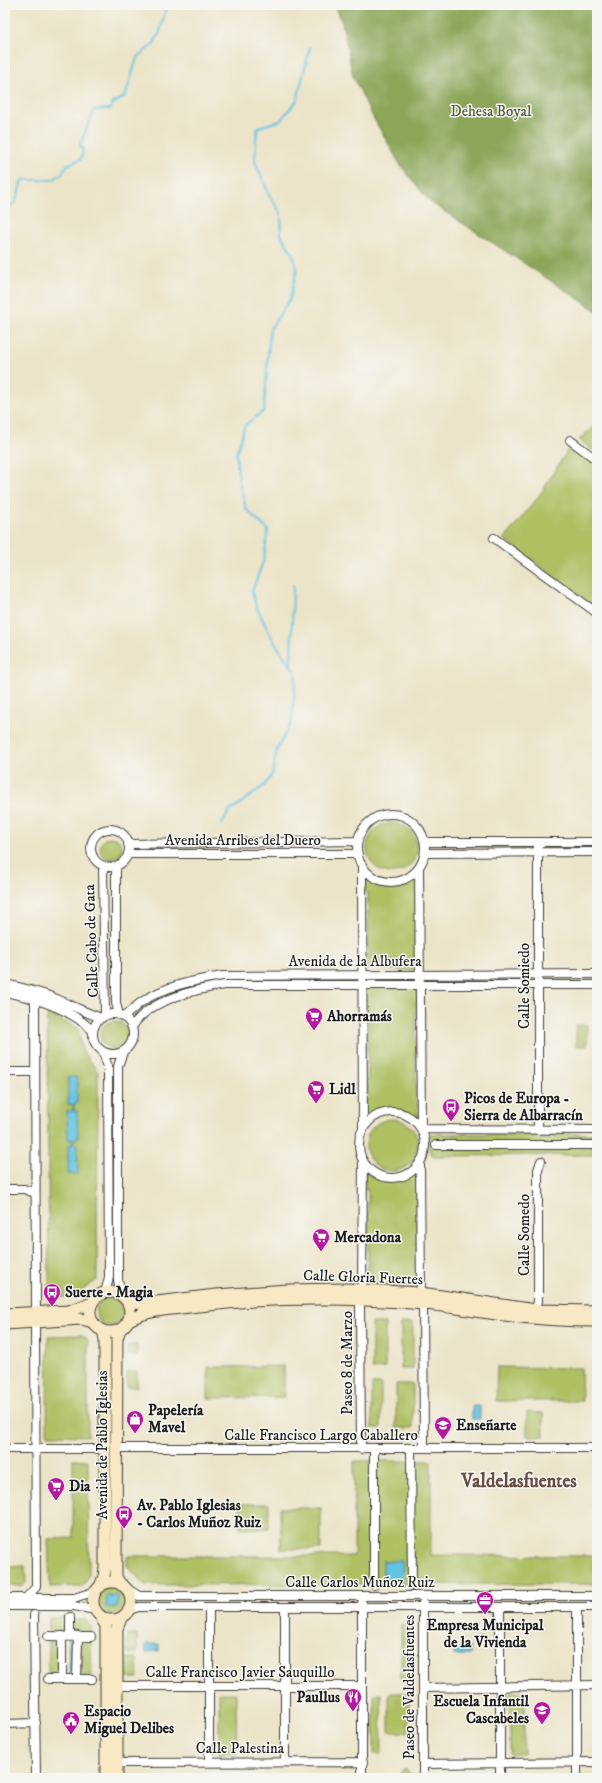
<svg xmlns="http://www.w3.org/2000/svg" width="602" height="1783" viewBox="0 0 602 1783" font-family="'IM FELL DW Pica',serif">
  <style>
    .green { fill: #afc063; stroke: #666e40 }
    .forest { fill: #8ba659; stroke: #54613a }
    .water { fill: #63c3e2; stroke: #40707f }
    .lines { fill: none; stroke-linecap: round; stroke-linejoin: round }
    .stream { stroke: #63c3e2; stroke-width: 2 }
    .street-casing { stroke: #3b3a36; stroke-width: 10 }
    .secondary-casing { stroke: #3b3a36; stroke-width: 13 }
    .street { stroke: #fff; stroke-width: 8 }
    .secondary { stroke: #f8e8c3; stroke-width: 11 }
    .labels { text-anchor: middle; stroke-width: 3; stroke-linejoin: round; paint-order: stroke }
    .park-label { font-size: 15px; fill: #4f5535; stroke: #f6f6f2 }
    .street-label { font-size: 15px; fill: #1c1c1c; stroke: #f6f6f2 }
    .poi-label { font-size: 15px; font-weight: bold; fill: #1c1c1c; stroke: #f6f6f2; text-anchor: start }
    .district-label { font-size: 19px; font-weight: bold; fill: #684d45; stroke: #f6f6f2 }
  </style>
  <rect width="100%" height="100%" fill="#f6f6f2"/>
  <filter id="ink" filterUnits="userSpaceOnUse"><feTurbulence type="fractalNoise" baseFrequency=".025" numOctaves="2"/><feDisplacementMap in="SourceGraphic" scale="8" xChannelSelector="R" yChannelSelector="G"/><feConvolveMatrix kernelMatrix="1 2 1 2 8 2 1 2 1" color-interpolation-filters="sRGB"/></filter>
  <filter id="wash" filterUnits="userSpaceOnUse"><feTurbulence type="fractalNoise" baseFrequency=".012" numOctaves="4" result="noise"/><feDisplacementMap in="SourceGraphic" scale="16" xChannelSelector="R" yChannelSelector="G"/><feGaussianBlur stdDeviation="0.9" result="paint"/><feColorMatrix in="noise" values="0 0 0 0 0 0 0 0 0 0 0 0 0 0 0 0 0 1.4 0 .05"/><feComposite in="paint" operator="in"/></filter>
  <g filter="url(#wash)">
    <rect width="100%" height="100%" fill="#ece4c8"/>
    <path class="green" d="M597,423V453L579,440Z
      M571,445L597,466V609L504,539L539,496Z
      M367 848a25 25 0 1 1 50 0a25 25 0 1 1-50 0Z
      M100 848a11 11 0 1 1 22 0a11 11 0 1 1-22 0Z
      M365,873C380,886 402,888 417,873V971L365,969V955H368V893L365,892Z
      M419,987L416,1002V1100L418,1101V1120C401,1107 381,1105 365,1121V1101L368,1100L367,1003L365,1002L366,988Z
      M47,1014L78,1028L82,1050L98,1072L97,1280L85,1288L79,1297H49Z
      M100 1035a14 14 0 1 1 28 0a14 14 0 1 1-28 0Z
      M576,1025H587V1046H576Z
      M366 1145a26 26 0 1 1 52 0a26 26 0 1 1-52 0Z
      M428,1134H597V1155L434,1156L430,1153Z
      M365,1169C382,1186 401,1183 418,1169L416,1207L418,1289L366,1285L365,1270H368V1190H365Z
      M96 1312a14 14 0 1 1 28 0a14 14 0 1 1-28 0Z
      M372,1323H385V1368L372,1369Z
      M401,1323H413V1369H401Z
      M82,1335L88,1340V1436L47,1435L48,1336Z
      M127,1345H137V1356H127Z
      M284,1366V1397L208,1398V1367Z
      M497,1367L581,1368L582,1401H496Z
      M127,1372H137V1387H127Z
      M372,1384H381V1428H372Z
      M396,1384H413V1428H396Z
      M527,1412L543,1413L544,1436H527Z
      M73,1459L88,1460L89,1576L83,1586L50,1587L48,1539L73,1538Z
      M354,1461H431V1555L597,1556V1584L145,1585L127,1566V1556H354Z
      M240,1504H269V1528H240Z
      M280,1508H321V1549H281Z
      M25,1566L26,1583L23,1586L5,1585V1567Z
      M98 1601a14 14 0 1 1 28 0a14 14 0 1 1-28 0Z
      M68,1617V1634H49V1618Z
      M73,1620H86L92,1626L91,1634H72Z
      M409,1624V1678H401V1625Z
      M127,1635H137V1653H127Z
      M49,1638H59V1676L48,1675Z
      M80,1638H91L92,1676L81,1675Z
      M127,1658H137L138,1678H127Z
      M510,1692H524V1754H510Z
      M219,1693H236L237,1754H219Z
      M389,1693H409V1732H389Z
      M374,1694H381L382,1754H374Z
      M400.5 1774a4.5 4.5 0 1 1 9 0a4.5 4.5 0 1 1-9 0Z"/>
    <path class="forest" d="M335,5H597V311L430,202L401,166L370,112L353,76L342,22Z"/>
    <path class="water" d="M68,1077H77V1104H74V1111H77L78,1138L74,1139V1144L77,1145L78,1174H68V1145H72V1139H68L67,1111H73L72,1104H68Z
      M472,1406H480V1419H472Z
      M383,1561H402L403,1581L383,1580Z
      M108,1595L111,1597L116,1595L118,1596L117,1608L105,1607L107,1601L106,1598Z
      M68,1638H71L72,1677H69Z
      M146,1644H159V1651L146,1652Z
      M454,1648H470V1655H454Z"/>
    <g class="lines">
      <path class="stream" d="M5,213L8,208L16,202L22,180H52L62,174L67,165L81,159L83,151L80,145L94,110L110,109L113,103L125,97L137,58L154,43L160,32L165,12L170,5
        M291,664L293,585
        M222,824L229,812L265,785L272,775L277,749L292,722L296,673L274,642L256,606L252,592L264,559L268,530L246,509L239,481L236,455L245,425L264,411L270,329L290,299L297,269L293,254L281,235V213L270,197L255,161L256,139L258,127L280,121L297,100L310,47"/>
    </g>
  </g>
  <g filter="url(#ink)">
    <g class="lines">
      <g class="street-casing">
        <path id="street" d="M570,440L597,460
          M494,538L597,613
          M357 848a34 34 0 1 1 68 0a34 34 0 1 1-68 0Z
          M91 848a19 19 0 1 1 38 0a19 19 0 1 1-38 0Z
          M425,842H597
          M538,842V1130
          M128,844L358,841
          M425,853L597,852
          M128,854H358
          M362,865L363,1129
          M103,866L105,1016
          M116,866V1003L119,1015
          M419,868L421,1128
          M5,984C23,988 41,992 59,1000C73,1006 86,1013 102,1018
          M5,992C36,998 70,1008 93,1031
          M35,999L36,1312
          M93 1034a20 20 0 1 1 40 0a20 20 0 1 1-40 0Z
          M123,1017C129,1013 134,1008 140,1003C164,986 195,980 223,976L597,974
          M132,1027C148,1000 196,989 225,985H597
          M103,1052L108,1067L109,1277L105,1293
          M5,1072H35
          M359 1145a33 33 0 1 1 66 0a33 33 0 1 1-66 0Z
          M421,1129L597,1130
          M436,1145H597
          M420,1162L421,1293
          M5,1189H24L35,1193
          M362,1290L363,1161
          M122,1296L118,1280V1066L123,1052
          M360,1300L361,1449
          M423,1304L424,1448
          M536,1310L538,1301V1170L541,1161
          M117,1448H597
          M411,1448L412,1586
          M5,1449H106
          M374,1449V1585
          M126,1588L139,1596H597
          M5,1598H74L96,1591
          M26,1598L36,1587L35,1322
          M362,1603V1778
          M423,1603V1778
          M5,1606H74L96,1610
          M209,1607V1762
          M285,1607V1762
          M129,1610L139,1607H597
          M34,1615L36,1778
          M48,1636L91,1637
          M70,1636V1617
          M48,1679H92
          M62,1679V1636
          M77,1679L78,1636
          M118,1686H362
          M423,1688L597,1685
          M5,1724L36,1723
          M117,1763L363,1762
          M423,1764L597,1762
          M500,1778V1607
          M577,1778V1607"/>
      </g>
      <g class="secondary-casing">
        <path id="secondary" d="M90 1312a20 20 0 1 1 40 0a20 20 0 1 1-40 0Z
          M127,1301L140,1304L216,1295L288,1290L347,1289L421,1293L536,1310L597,1311
          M5,1314L69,1311L92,1303
          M129,1320C149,1309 176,1309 199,1306C273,1297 349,1297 423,1304C450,1306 477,1312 504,1315C534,1319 566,1321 597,1321
          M5,1324L81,1319L93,1322
          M120,1329L117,1339L116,1566V1577L121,1585
          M93 1601a19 19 0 1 1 38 0a19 19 0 1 1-38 0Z
          M100,1587L104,1576L105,1568V1339L103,1331
          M100,1616L106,1626V1778
          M117,1778V1629L121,1618"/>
      </g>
      <use href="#street" class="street"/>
      <use href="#secondary" class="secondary"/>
    </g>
  </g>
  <defs>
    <g id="supermarket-pin" transform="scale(0.9)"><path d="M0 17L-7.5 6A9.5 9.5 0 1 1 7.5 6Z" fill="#b5179e" stroke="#f6f6f2"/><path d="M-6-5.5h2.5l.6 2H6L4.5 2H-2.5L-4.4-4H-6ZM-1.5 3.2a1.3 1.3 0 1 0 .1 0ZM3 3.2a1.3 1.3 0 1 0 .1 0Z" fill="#fff"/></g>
    <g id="bus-pin" transform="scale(0.9)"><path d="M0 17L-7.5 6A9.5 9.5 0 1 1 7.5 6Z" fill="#b5179e" stroke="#f6f6f2"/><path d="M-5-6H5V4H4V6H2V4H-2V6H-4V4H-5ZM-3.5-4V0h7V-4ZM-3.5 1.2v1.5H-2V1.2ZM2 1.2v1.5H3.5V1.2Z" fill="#fff"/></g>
    <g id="shop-pin" transform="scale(0.9)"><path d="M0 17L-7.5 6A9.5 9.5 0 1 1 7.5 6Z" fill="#b5179e" stroke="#f6f6f2"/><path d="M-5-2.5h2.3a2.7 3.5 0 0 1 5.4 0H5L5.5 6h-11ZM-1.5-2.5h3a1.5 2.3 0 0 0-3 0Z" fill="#fff"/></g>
    <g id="school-pin" transform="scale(0.9)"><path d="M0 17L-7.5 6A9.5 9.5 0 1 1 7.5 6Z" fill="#b5179e" stroke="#f6f6f2"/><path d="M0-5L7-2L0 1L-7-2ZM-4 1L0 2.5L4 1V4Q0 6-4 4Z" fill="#fff"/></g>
    <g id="office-pin" transform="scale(0.9)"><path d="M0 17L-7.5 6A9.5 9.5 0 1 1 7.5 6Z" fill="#b5179e" stroke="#f6f6f2"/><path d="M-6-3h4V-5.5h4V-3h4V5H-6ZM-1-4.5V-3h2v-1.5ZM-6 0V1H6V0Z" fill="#fff"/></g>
    <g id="restaurant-pin" transform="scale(0.9)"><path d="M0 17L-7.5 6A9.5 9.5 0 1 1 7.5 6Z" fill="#b5179e" stroke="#f6f6f2"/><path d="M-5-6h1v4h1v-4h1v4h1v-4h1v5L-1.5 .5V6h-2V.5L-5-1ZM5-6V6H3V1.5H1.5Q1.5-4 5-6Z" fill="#fff"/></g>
    <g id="civic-pin" transform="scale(0.9)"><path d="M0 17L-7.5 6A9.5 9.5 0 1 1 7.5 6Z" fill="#b5179e" stroke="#f6f6f2"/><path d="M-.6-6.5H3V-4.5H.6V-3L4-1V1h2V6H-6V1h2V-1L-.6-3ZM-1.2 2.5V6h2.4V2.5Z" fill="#fff"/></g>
  </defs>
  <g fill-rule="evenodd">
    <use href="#supermarket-pin" x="314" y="1016"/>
    <use href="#supermarket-pin" x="316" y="1089"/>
    <use href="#bus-pin" x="451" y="1107"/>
    <use href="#supermarket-pin" x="321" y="1237"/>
    <use href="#bus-pin" x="52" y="1292"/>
    <use href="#shop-pin" x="135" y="1419"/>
    <use href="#school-pin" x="443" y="1425"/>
    <use href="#supermarket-pin" x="56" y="1486"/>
    <use href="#bus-pin" x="124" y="1514"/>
    <use href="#office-pin" x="485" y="1600"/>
    <use href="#restaurant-pin" x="353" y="1697"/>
    <use href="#school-pin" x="542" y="1710"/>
    <use href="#civic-pin" x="71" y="1720"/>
  </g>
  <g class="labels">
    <g class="park-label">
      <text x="491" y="116">Dehesa Boyal</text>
    </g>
    <g class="street-label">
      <text x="243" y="845">Avenida Arribes del Duero</text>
      <text transform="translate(91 941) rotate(-92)" y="5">Calle Cabo de Gata</text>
      <text x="355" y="966">Avenida de la Albufera</text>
      <text transform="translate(524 986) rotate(-90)" y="5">Calle Somiedo</text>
      <text transform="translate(524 1235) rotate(-90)" y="5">Calle Somedo</text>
      <text transform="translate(363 1277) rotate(2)" y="5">Calle Gloria Fuertes</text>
      <text transform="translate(347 1363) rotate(-90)" y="5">Paseo 8 de Marzo</text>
      <text x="321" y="1440">Calle Francisco Largo Caballero</text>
      <text transform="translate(102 1445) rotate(-90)" y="5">Avenida de Pablo Iglesias</text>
      <text x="360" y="1587">Calle Carlos Muñoz Ruiz</text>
      <text x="240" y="1677">Calle Francisco Javier Sauquillo</text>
      <text transform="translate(409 1687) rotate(-90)" y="5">Paseo de Valdelasfuentes</text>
      <text x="240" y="1753">Calle Palestina</text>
    </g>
    <g class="poi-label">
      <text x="327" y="1021">Ahorramás</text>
      <text x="329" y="1094">Lidl</text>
      <text x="464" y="1103">Picos de Europa -<tspan x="464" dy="17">Sierra de Albarracín</tspan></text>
      <text x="334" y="1242">Mercadona</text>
      <text x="65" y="1297">Suerte - Magia</text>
      <text x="148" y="1415">Papelería<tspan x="148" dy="17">Mavel</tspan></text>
      <text x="456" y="1430">Enseñarte</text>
      <text x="69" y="1491">Dia</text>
      <text x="137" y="1510">Av. Pablo Iglesias<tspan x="137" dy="17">- Carlos Muñoz Ruiz</tspan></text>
      <text x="485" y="1630" text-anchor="middle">Empresa Municipal<tspan x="485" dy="17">de la Vivienda</tspan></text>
      <text x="340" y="1702" text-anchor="end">Paullus</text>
      <text x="529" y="1706" text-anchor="end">Escuela Infantil<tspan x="529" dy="17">Cascabeles</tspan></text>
      <text x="84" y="1716">Espacio<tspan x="84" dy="17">Miguel Delibes</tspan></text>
    </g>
    <g class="district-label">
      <text x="519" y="1487">Valdelasfuentes</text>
    </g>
  </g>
  <rect width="602" height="1783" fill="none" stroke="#f6f6f2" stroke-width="20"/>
</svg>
